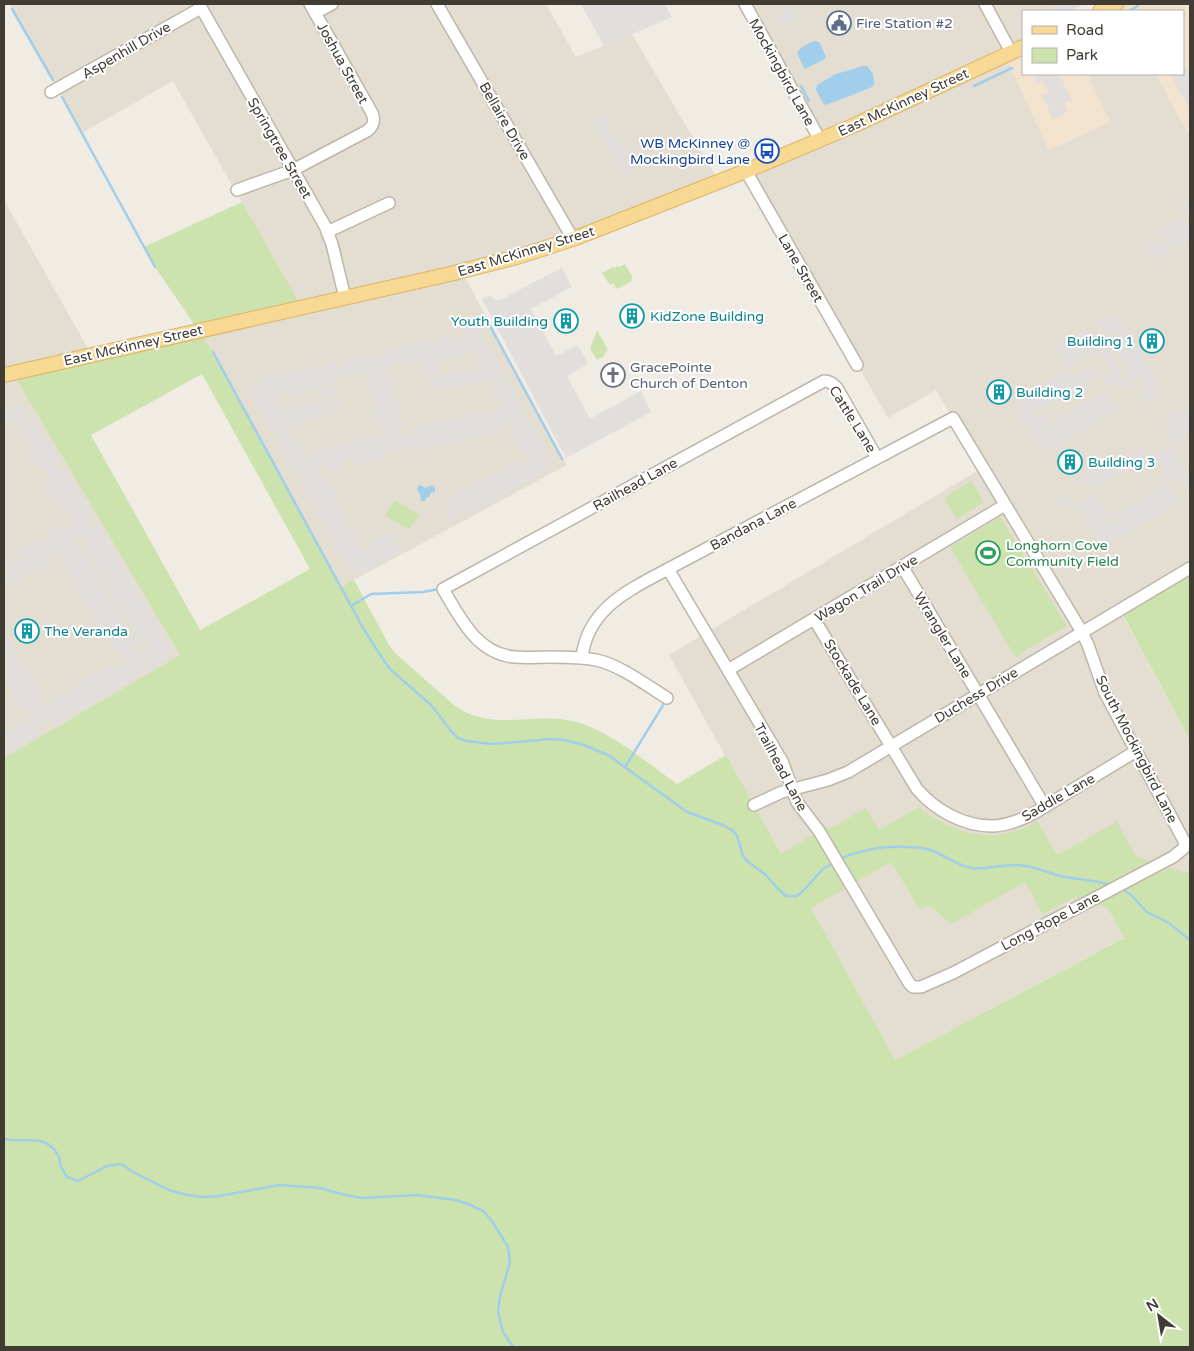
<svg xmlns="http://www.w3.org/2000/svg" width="1194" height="1351" viewBox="0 0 1194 1351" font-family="'Varela Round',sans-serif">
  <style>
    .residential { fill: #e4ddd1 }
    .commercial { fill: #f2e2ce }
    .green { fill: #cce3ad; fill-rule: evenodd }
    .parking { fill: #e1dedb; fill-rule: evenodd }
    .water { fill: #a1ceea }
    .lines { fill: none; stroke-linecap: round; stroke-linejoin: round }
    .stream { stroke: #a1ceea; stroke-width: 2.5 }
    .minor-casing { stroke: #beb6a9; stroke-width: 14 }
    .major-casing { stroke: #dbb566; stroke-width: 16 }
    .minor { stroke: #fff; stroke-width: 11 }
    .major { stroke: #f7d994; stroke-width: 14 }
    .labels { text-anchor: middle; stroke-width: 4; stroke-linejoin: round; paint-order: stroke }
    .service-label { font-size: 14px; fill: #4e5e75; stroke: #fff; text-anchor: start }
    .street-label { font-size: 14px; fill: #413c33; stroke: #fff }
    .transit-label { font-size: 14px; fill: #164399; stroke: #fff; text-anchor: end }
    .culture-label { font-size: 14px; fill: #0d838f; stroke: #fff; text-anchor: start }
    .worship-label { font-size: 14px; fill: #5b616d; stroke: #fff; text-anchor: start }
    .leisure-label { font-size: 14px; fill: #27864d; stroke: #fff; text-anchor: start }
  </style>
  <rect width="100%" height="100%" fill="#f0ece3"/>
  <path class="residential" d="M9,4H546L576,57L632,34L719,182L462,272L567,465L341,587L213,352L198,330L301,307L173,81L82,133Z
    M745,4H1048L1052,11H1023V47L1005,55L1049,150L1110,122L1087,74H1156L1190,137V568L1120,610L1190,740V902L895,1060L669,655L982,468L936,390L888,418L746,171L820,140Z
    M4,200L91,354L14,373L180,655L4,758Z"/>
  <path class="commercial" d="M1118,4H1190V137L1156,74H1183V11H1122Z
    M1023,47V74H1087L1110,122L1049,150L1005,55Z"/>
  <path class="green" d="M242,202L302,308L199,331L213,352L341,587L354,580L389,645L395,653L455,706C463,711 470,715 479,717C509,725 542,714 572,721C608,729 646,762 677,784L726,755L781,854L826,827L831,828L866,808L879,830L919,807C954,835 997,846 1037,821L1057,855L1117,822L1135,855L1146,860L1161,872L1171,868L1183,872L1190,871V1347H4V758L180,655L13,373L198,330L155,267L144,247ZM202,374L310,569L200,630L91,435ZM891,862L920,910L929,905L951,924L1025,882L1043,914L1075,897L1108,908L1124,938L895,1060L811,908Z
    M625,264L633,278L631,279L632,281L617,289L613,283L610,285L602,273L613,267L614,268L619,266L620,267Z
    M597,330L608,350L604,354V356L597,360L590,349Z
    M971,481L984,502L957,519L944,498Z
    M395,500L419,515L409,530L385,515Z
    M1000,517L1067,626L1029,648L1016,658L950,547Z
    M1190,568V740L1120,609Z"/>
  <path class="parking" d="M581,4H665L672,17L604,46Z
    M1048,4H1085L1069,11H1052Z
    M792,6L799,18L784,26L777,15Z
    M1183,64L1187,71L1190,70V110L1170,74H1183Z
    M1040,74H1051L1052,75L1059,74L1071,100L1064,103L1068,112L1053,119L1042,95L1048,92L1043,81L1037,83L1034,77Z
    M606,114L611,123L606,126L611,136L617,133L636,165L630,168V170L622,175L592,121Z
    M1190,198V213L1185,214L1181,200Z
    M1184,216L1190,226V239L1177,247L1173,241L1172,242L1175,248L1154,260L1146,249L1147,243L1157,244L1164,241L1158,231Z
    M562,268L572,287L531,309L556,356L577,345L580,349L588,364L567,376L590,419L641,391L651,412L566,458L482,299L490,295L495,300H500Z
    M1111,315L1116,322L1121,319L1127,327L1121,331V332L1128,329L1140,350L1134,353V354L1141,351L1153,371L1147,375L1148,376L1154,373L1161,385L1155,388L1160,396L1146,404L1140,393L1145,386L1143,377L1133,383L1122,364L1127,361V359L1121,362L1111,344L1120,339L1116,334L1113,332H1105L1099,322Z
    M475,324L479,329L474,334L480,331L525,412L518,416L520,418L526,414L551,460L545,463L549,470L538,476L533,473L535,478L467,516L463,511L461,512L453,523L445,506L451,498L470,487L473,493L474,492L472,487L503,469L507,475L509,474L506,468L519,461L522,466L526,462L528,456L525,450L520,453L508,433L514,429L510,425H500L501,431L410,452L408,446L384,452L385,458L354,466L353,459L342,461L343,469L329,472L327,465L323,466L318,473L319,479L320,480L325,477L339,501L332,505L334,506L340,503L348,520L343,523L344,526L351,523L361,541L355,544L356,547L363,551L370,549L367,543L391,530L400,545L399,546L402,552L360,574L356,569L350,572L344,561L350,558L349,557L343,560L299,479L304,476L303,474L298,477L250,392L249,388L261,385L259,379L283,373L284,379H288L287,372L318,365L319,371H323V364L335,361L336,368H338L344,365L348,359L368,355L373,358H381L380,350L396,347L398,354L400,353L399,346L430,339L432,346L435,345L434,339L453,334L454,341L460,337L463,334V330ZM462,349L469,350L473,353L481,368V370L475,372L473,367L437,376L438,380L436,381L434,373L441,371L440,364L432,365L431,356L433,363L464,356ZM420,359L428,385L433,390L488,380L500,402V409L498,413L491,417L490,410L410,428L411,435H406L401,433L397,427L403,425L392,377L386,378V372L388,368L393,365ZM362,372L369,373L374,379L367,381L373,404L379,403V406L373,407L379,431L385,430V437L378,443H376L375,436L311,451L313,457L307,456L304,453L289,427L290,425L335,413L338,409L339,404L334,379ZM324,381L326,382L327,388L320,390L321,398L329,396L331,403L330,405H327L326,400L289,409V408L281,407V411L277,405L276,400L278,395L282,391L284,390L285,396L323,387L322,382Z
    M1086,329L1099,350L1089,356L1076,335Z
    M1074,336L1087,357L1066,369L1054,348Z
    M1107,347L1111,355L1109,357V358L1112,356L1117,364L1114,367L1115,368L1118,366L1123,374L1120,377L1121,378L1124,376L1129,385L1122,389L1118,383L1108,389L1101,376L1111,370L1100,351Z
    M1093,367L1098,377L1084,386L1080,380L1079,381L1082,387L1062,399L1058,393H1057L1060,399L1042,410L1039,405L1036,406L1035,411L1036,415L1042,411L1050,423L1044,427L1047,430H1053L1050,424L1068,413L1072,419L1074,417L1070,412L1091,400L1094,405H1095L1092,399L1107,390L1118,410L1106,417L1102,411L1101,413L1104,418L1084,431L1080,425L1082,431L1064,442L1061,437H1060L1063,443L1048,451L1044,444L1038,448L1027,430L1032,427L1031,424L1025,427L1018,416L1024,412L1016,399L1031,390L1035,396L1036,395L1033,389L1051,378L1055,384H1056L1052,378L1065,370L1070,380Z
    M5,403L8,409L11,411H15L17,405L28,411L32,415L27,419L30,424L36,421L61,462L55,466L58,470L64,467L92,514L87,519L91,526L97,523L122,564L117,568L119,569L124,566L140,593L134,597L138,604L144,601L173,648L166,653L169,659L55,727L51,721L38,728L42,735L6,755L4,752V731L9,732L14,730L11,724L19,720L22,725L26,724L30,719L31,714L27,707L22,710L4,680V632L43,697L38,700L42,705L45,707L52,705L50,701L66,691L69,697H71L68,690L110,665L114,670L123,664L125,658L122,649L116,652L89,608L94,605V603L88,606L75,585L80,582V580L74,582L61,561L67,557L61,553L56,551L48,553L52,561L28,575L25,569H23L26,576L4,589V559L9,556L12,561L14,562L21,557L17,551L38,538L42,544H43L48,541L44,535L61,524L65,530H67L72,525L73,518L71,512L64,515L43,480L49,476L45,470L36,465L31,458L28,452L24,436L18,425L12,421L6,422L5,423L7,429L4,430ZM82,535L86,536L90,543L84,547L102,577L107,574L109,575L103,579L140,641L147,638L148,646L144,652L138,653L134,651V649L139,646L110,596L105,599L103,598L108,593L80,546L76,549L75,547V539Z
    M1190,406V432L1172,443L1166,433L1167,413H1174L1184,410L1187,415L1185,409Z
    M1172,445L1190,475V489L1187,491L1178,476L1168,482L1160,470L1167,465L1166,464L1160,468L1153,456Z
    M1143,447L1149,457L1136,464L1133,459H1132L1135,465L1114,477L1110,472L1113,478L1092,490L1086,481L1077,486L1073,479L1082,474L1084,477L1083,473L1091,468L1094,471L1107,463L1106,459L1114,454L1119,461Z
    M1168,482L1180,503L1173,507L1169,501L1172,507L1151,520L1147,514V515L1150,520L1129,533L1125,528L1128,534L1107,546L1104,540L1098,544L1087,526L1092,521L1086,525L1074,504L1094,492L1101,504L1095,508L1102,505L1109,517L1103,521L1108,524H1112L1113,523L1110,517L1116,514L1120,519H1121L1117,513L1160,487L1164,493H1165L1161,486Z
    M1065,493L1071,503L1059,510L1053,500Z"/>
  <path class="water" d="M816,41L820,43L826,57L823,60L805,69L803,66L797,53C800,47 810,42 816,41Z
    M863,66H867L873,74L874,84L872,87L829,104L826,105L823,103L816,90L817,85L836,74Z
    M420,485L425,488L432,485L435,488V492L430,493V497H427L425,501H421L420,494L417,490L418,486Z"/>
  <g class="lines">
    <path class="stream" d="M12,9L53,80
      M1129,11L1138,6
      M801,86L809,101
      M974,86L1012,68
      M62,97L155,267
      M489,324L562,459
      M213,352L363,628L384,661L391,670L432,706L450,730L458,738L466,741L493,744L550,739L564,740L581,744L608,755L687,812L723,825L732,830L737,836L743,856L747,861L766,875L778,889L786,896H797L802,892L823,869L833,863
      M351,606L371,594L423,592L439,589
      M625,767L665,702
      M840,859C863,849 882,846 907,847C916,847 925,848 933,851C946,856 958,866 972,868C987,870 1002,864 1017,865C1034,865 1049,874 1065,877C1080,880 1096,880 1110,885
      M1120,888L1130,894L1147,912L1169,923L1190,940
      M4,1139C23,1144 45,1132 58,1155C60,1158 60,1163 61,1166C63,1170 65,1174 67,1177L78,1181L107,1166L121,1164L135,1173L169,1190L183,1194L201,1197L219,1196L280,1185L320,1188L345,1195L362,1198L417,1195L456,1200L468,1204L483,1211L492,1221L508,1247L510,1263L500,1296L498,1312L503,1332L513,1347"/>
    <g class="minor-casing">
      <path id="minor" d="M199,4L325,226L332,244L345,298
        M437,4L573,239
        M745,4L820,140
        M985,4L1011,52
        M315,13L332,4
        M51,92L201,8
        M746,171L857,365
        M237,190L293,170L367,131C374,126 375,121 372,113L310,4
        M327,232L389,203
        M902,566L1045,807
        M814,619L917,789C935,810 963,826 992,826C1008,826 1023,819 1036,812L1136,751
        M582,657C588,608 629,590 668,569L953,418L1082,632L1088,645L1105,693L1183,839L1185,843L1184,848L1173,857L953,973L921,987H913L909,983L819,831L797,802L782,761L668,569
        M728,670L1005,505
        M667,698C646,685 620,665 596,660C581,657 565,657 550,657C538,657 527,658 515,657C477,654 460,618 443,589L824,381C830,381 833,384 837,388L877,458
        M754,805L782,792L828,780L848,772L1190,568"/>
    </g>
    <g class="major-casing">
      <path id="major" d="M1100,11L1116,4
        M4,375L450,274L517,257L573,239L746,171L855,125L1023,47"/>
    </g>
    <use href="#minor" class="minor"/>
    <use href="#major" class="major"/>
  </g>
  <defs>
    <g id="civic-ring" transform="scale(1.25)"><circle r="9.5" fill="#fff" stroke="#5c6f8a" stroke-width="1.5"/><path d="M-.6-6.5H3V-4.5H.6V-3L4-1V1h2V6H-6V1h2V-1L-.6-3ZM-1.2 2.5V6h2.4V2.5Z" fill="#5c6f8a"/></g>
    <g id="bus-ring" transform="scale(1.25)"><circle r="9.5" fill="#fff" stroke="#1a4fb4" stroke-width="1.5"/><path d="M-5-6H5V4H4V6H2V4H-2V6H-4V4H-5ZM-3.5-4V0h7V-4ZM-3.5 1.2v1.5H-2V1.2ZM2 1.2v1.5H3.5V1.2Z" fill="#1a4fb4"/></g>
    <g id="building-ring" transform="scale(1.25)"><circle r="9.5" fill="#fff" stroke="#0f9aa8" stroke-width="1.5"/><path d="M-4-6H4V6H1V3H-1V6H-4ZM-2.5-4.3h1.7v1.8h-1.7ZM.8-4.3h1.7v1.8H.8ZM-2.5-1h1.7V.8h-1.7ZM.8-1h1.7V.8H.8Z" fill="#0f9aa8"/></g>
    <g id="church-ring" transform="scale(1.25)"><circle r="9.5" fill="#fff" stroke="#6b7280" stroke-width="1.5"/><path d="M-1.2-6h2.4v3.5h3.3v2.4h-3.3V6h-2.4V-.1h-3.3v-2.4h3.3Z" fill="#6b7280"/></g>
    <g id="stadium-ring" transform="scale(1.25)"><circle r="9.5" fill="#fff" stroke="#2e9e5b" stroke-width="1.5"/><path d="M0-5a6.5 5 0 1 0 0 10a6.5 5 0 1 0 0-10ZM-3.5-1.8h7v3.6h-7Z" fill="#2e9e5b"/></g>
  </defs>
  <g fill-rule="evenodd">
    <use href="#civic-ring" x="839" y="23"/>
    <use href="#bus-ring" x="767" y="151"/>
    <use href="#building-ring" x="632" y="316"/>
    <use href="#building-ring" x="566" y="321"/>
    <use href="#building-ring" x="1152" y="341"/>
    <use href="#church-ring" x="613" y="375"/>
    <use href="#building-ring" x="999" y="392"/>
    <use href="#building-ring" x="1070" y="462"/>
    <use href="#stadium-ring" x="988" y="553"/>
    <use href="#building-ring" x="27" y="631"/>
  </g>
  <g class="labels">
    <g class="service-label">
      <text x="856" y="28">Fire Station #2</text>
    </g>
    <g class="street-label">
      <text transform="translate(126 50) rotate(-30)" y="5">Aspenhill Drive</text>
      <text transform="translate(343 63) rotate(61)" y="5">Joshua Street</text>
      <text transform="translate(782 72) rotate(61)" y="5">Mockingbird Lane</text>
      <text transform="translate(903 102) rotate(-25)" y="5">East McKinney Street</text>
      <text transform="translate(505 121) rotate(60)" y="5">Bellaire Drive</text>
      <text transform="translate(280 148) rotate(60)" y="5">Springtree Street</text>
      <text transform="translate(526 251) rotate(-17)" y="5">East McKinney Street</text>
      <text transform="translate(801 268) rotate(60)" y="5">Lane Street</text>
      <text transform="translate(133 345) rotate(-13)" y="5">East McKinney Street</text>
      <text transform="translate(853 419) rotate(58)" y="5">Cattle Lane</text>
      <text transform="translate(635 484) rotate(-29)" y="5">Railhead Lane</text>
      <text transform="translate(753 524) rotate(-28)" y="5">Bandana Lane</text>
      <text transform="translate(866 588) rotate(-31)" y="5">Wagon Trail Drive</text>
      <text transform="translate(943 635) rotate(59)" y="5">Wrangler Lane</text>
      <text transform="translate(853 682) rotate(59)" y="5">Stockade Lane</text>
      <text transform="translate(976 695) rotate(-31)" y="5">Duchess Drive</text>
      <text transform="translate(1137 749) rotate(63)" y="5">South Mockingbird Lane</text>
      <text transform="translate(781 767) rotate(62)" y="5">Trailhead Lane</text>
      <text transform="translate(1058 797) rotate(-30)" y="5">Saddle Lane</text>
      <text transform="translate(1050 921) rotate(-28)" y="5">Long Rope Lane</text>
    </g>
    <g class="transit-label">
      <text x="750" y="148">WB McKinney @<tspan x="750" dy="16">Mockingbird Lane</tspan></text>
    </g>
    <g class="culture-label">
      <text x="650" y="321">KidZone Building</text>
      <text x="548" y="326" text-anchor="end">Youth Building</text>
      <text x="1134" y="346" text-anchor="end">Building 1</text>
      <text x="1016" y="397">Building 2</text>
      <text x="1088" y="467">Building 3</text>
      <text x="44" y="636">The Veranda</text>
    </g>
    <g class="worship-label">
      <text x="630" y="372">GracePointe<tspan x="630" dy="16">Church of Denton</tspan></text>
    </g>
    <g class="leisure-label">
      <text x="1006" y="550">Longhorn Cove<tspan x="1006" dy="16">Community Field</tspan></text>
    </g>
  </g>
  <rect width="1194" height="1351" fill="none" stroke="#413c33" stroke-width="10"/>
  <rect x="1022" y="10" width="162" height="65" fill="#ffffff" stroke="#b3b1ad"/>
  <rect x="1032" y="26" width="25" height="8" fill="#f7d994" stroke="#b3b1ad"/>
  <text x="1066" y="35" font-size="15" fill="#413c33">Road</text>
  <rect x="1032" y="48" width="25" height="15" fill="#cce3ad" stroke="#b3b1ad"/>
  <text x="1066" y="60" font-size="15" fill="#413c33">Park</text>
  <g transform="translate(1159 1316) rotate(329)" stroke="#ffffff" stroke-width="4" paint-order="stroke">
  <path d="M0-4L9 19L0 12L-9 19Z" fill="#413c33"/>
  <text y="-8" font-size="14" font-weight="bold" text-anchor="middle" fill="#413c33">N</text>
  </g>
</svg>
